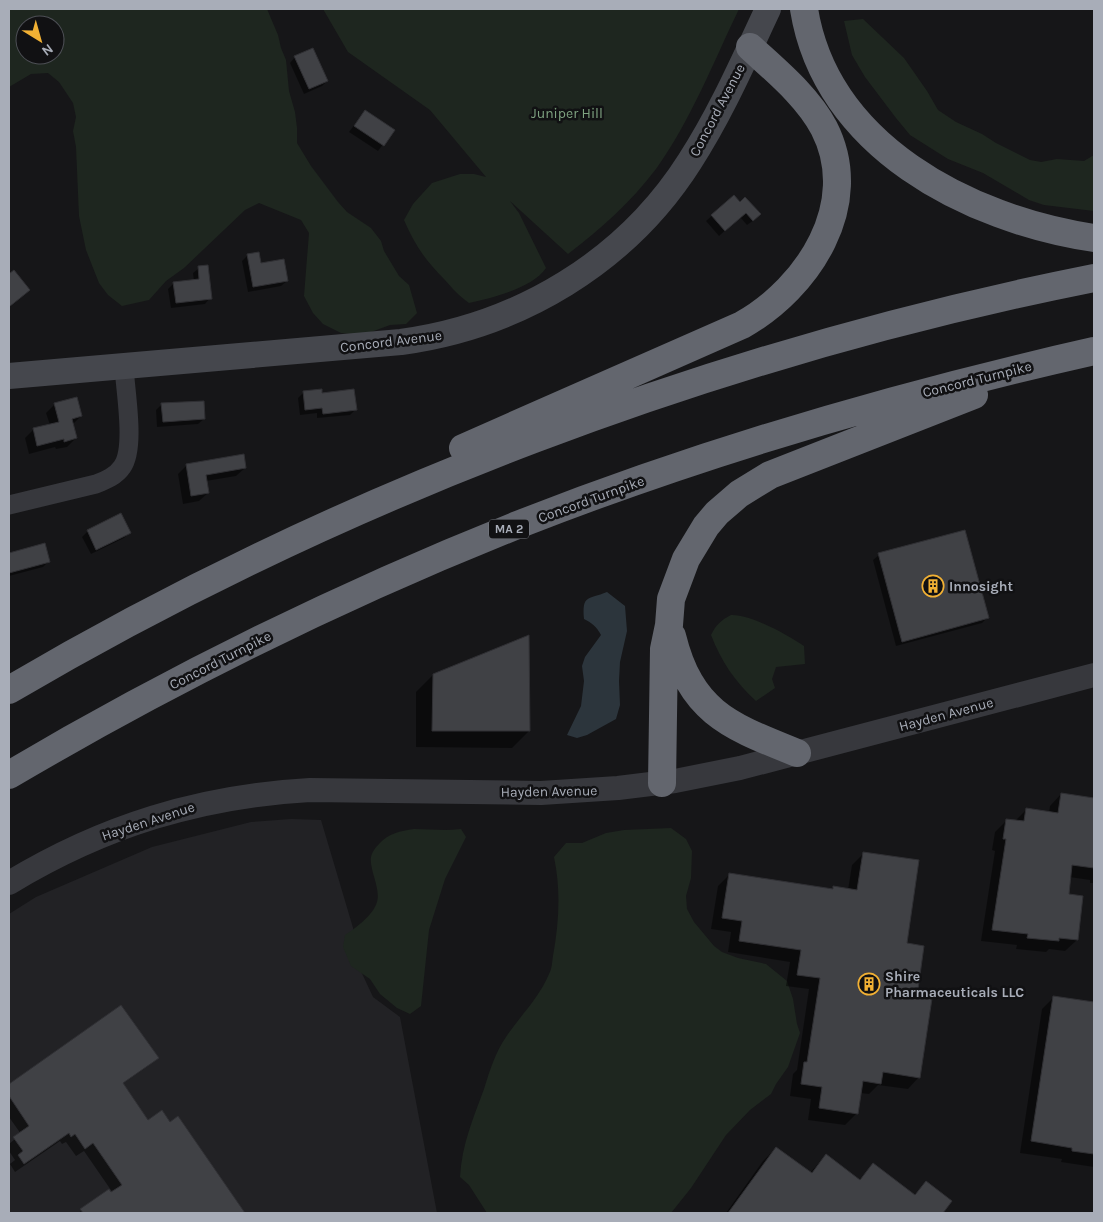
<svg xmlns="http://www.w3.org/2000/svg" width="1103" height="1222" viewBox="0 0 1103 1222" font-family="Karla,sans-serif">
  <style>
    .built { fill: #222225 }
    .green { fill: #1e261f; fill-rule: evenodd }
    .water { fill: #2c353c }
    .shadow { fill: #0007 }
    .building { fill: #404145; stroke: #303034 }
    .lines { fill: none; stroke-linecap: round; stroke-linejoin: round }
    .minor { stroke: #37383d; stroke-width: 19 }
    .tertiary { stroke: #37383d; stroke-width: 24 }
    .secondary { stroke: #45474d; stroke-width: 26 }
    .motorway { stroke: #63666e; stroke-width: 28 }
    .labels { text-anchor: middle; stroke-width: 5; stroke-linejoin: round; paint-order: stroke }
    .shield { fill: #111113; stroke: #7b7e86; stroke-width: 1 }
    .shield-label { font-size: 12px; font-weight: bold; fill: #a8adb8 }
    .street-label { font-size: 14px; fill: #a8adb8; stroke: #111113 }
    .park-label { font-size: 14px; fill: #7fa381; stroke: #111113 }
    .poi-label { font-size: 14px; font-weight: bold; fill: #a8adb8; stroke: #111113; text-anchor: start }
  </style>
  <rect width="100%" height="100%" fill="#161618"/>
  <path class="built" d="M291,819L321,820L362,958L359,967L373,997L400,1017L437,1213H9V914L36,897L152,847L251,822Z"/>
  <path class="green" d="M9,9H267L278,35L281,48L286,60L289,91L295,112L297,128V143L311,166L338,202L347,212L371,228L381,241L384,251L399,276L409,285L417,313L406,324L390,325L363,335L341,333L323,324L313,313L304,296L309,233L301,220L259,203L245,210L184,268L166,281L149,300L122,306L108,295L99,283L86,250L79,216L76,147L73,131L76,117L73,103L59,82L48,73L31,74L9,87ZM25,25H55V55H25Z
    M323,9H739C713,63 691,120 656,169C631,202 601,229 568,254L510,201L519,213L546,268C533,288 491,298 469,303C459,296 452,288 444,279C425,260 415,245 404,220L413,204L432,183L460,174H474L486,177L430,110L348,52Z
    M863,19L904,58L927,91L938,110L956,122L982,134L996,143L1030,160L1041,162L1057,159L1084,161L1094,155V211L1044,205L1029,200L983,173L948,159L910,135L896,118L865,77L852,55L844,21Z
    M731,615C750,614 788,635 804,646L805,664L776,667L772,679L775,688L756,701C735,682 721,661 711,635C716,625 721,620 731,615Z
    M671,828L686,839L692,851L691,878L686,896L687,909L694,922L714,946L722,952L738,958L766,964L787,981L793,999L797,1024L800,1033L788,1067L776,1084L771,1094L750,1110L726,1135L691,1188L671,1213H487L469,1185L460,1177C462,1144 473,1119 484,1089C490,1070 495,1053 506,1037C520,1016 539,998 549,974C552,969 552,962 553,956C559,923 561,890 554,857L566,843H582L606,833L624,830Z
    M414,829C429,829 445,831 461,829L466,837L445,879L429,930L421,1006L410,1014L397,1008L380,994L370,979L351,966L343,947L345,935C355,929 374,914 377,902C381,889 369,869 371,857C372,852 376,847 379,844C389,833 400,831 414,829Z"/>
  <path class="water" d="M607,592L625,606L627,631L620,662L619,681L620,705L616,719L587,735L577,738L567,735L581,706L584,681L582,666L585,657L601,635C597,627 592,623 584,619C582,594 588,600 607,592Z"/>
  <path class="shadow" d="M295,57L327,81L322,86L304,94L290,63Z
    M365,111L393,131L378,151L349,132Z
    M734,196L754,220L747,225L740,217L719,236L706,221Z
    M248,255L287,281L281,286L248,292L242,261Z
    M199,268L210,298L205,304L171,308L168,289L174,283L194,281L193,273Z
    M9,274L29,290L9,308Z
    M304,392L321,394L355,410L350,415L317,418V413L300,415L298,398Z
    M55,404L81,416L72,425L76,438L67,447L56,449L55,447L29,454L25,438L34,429L50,425L46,413Z
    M162,404L204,419L198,424L157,427L156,410Z
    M187,465L245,468L236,476L206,481L208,493L199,501L183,504L178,474Z
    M88,531L129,533L124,538L91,554L82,537Z
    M45,545L49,561L43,567L9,576V554Z
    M879,555L987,618L982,623L896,646L873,560Z
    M433,675L529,731L512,748L416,747V692Z
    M1061,794L1094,799V883H1090V880L1069,877L1067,895L1077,940L1065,951L1049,949L1046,952L1016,949L1017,945L981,941L995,851L992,850L995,832L1007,820L1015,821L1026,810L1049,813L1050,806Z
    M864,853L905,944L916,990L919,1077L908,1089L878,1085L869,1094L860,1093L857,1113L845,1125L808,1120L811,1099L790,1096L793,1074L797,1070L809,989L786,986L790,962L728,952L731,932L711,929L718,886L729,875L831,890L834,887L848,890L852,865Z
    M1053,998L1094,1004V1167L1061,1162L1062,1159L1020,1153L1042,1009Z
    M121,1007L157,1058L148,1066L122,1084L148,1121L169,1124L178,1118L244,1213H78L113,1193L84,1151L76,1156L66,1142L62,1144L60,1141L15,1172L10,1164L15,1160L9,1151V1144L21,1134L9,1117V1085Z
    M775,1149L810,1173L826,1155L859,1180L873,1165L913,1196L926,1182L950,1201L942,1213H726L763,1161Z"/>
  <path class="building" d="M313,48L328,81L309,89L294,56Z
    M365,110L395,130L384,146L354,126Z
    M734,195L740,202L745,197L761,214L753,221L746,213L725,231L711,215Z
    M259,252L261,263L284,259L288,281L253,287L247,254Z
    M208,265L212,299L176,303L173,282L199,279L198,266Z
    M14,270L30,290L9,307V272L10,273Z
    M322,389V393L354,389L357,410L323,414L322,408L305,410L303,391Z
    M77,397L82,416L72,419L77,438L64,442V439L37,446L33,428L59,422L54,403Z
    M204,401L205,419L163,422L161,403Z
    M244,454L246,468L206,475L209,493L191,496L186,464Z
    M121,513L131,533L96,550L87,530Z
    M965,530L989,618L902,642L878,553Z
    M45,543L50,562L9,573V553Z
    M529,635L530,731H432L433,674Z
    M1061,793L1094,798V868L1072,865L1069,894L1083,896L1078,940L1059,938V941L1027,938L1028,934L992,930L1006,839H1003L1006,819L1024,821L1026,808L1058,813Z
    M863,852L919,860L907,943L924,946L918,989L933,992L920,1078L883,1072L881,1084L863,1081L858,1114L819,1108L822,1087L801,1084L804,1062H807L820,978L797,975L801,950L739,941L742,921L722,918L729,873L833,889V886L857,890Z
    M1053,996L1094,1002V1154L1072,1151V1148L1031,1141Z
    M121,1005L159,1058L123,1083L148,1120L162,1110L170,1122L178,1116L245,1213H83L80,1209L109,1189L111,1192L122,1185L93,1143L85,1149L75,1134L71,1137L69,1133L24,1164L18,1155L23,1151L13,1137L29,1126L9,1096V1084Z
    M776,1147L812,1173L826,1154L860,1180L873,1163L915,1195L926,1181L952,1201L943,1213H728Z"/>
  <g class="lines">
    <path class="minor" d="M9,505L96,484C106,480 116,476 122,467C136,448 125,390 124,366"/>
    <path class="tertiary" d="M9,883C103,826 200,796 310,790L541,793L618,788L675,781L740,768L1094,675"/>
    <path class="secondary" d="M9,376L401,342C519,326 626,262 690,161C721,113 744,60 768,9"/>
    <path class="motorway" d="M804,9C826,146 968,219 1094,238
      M463,448L742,325C808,288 863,204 824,128C807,96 776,71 750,47
      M672,636C691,713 730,726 797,753
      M9,690C340,495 717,353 1094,278
      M9,775C172,679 344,594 520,524C706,451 899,395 1094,351
      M662,783L664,649L669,625L671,599L686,559L706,526L717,513L739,494L770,475L974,395"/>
  </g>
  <defs>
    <g id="building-ring" transform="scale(1.125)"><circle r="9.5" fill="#111113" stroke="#f2b134" stroke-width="1.5"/><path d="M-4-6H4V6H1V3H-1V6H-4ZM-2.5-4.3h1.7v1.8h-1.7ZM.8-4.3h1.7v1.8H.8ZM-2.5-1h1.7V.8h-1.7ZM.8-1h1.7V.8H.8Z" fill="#f2b134"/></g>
  </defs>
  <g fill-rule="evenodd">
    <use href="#building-ring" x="933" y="586"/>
    <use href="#building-ring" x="869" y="984"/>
  </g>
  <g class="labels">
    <rect class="shield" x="489" y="519.5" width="40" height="19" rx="4"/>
    <g class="shield-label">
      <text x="509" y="533">MA 2</text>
    </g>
    <g class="street-label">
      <text transform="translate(717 110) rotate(-62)" y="5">Concord Avenue</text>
      <text transform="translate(391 341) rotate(-7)" y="5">Concord Avenue</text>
      <text transform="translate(977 379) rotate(-14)" y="5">Concord Turnpike</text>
      <text transform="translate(591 499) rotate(-20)" y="5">Concord Turnpike</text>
      <text transform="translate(220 660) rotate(-27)" y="5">Concord Turnpike</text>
      <text transform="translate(946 714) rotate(-15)" y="5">Hayden Avenue</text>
      <text transform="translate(549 791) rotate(-1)" y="5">Hayden Avenue</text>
      <text transform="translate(148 821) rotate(-18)" y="5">Hayden Avenue</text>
    </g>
    <g class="park-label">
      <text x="567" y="118">Juniper Hill</text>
    </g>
    <g class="poi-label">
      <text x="949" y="591">Innosight</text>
      <text x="885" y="981">Shire<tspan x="885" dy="16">Pharmaceuticals LLC</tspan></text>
    </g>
  </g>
  <rect width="1103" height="1222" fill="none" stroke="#a8adb8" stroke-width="20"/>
  <g transform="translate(40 40) rotate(143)"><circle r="24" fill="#111113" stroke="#4d4f55"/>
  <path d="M0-4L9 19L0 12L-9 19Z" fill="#f2b134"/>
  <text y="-8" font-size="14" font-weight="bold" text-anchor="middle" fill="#a8adb8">N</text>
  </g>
</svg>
